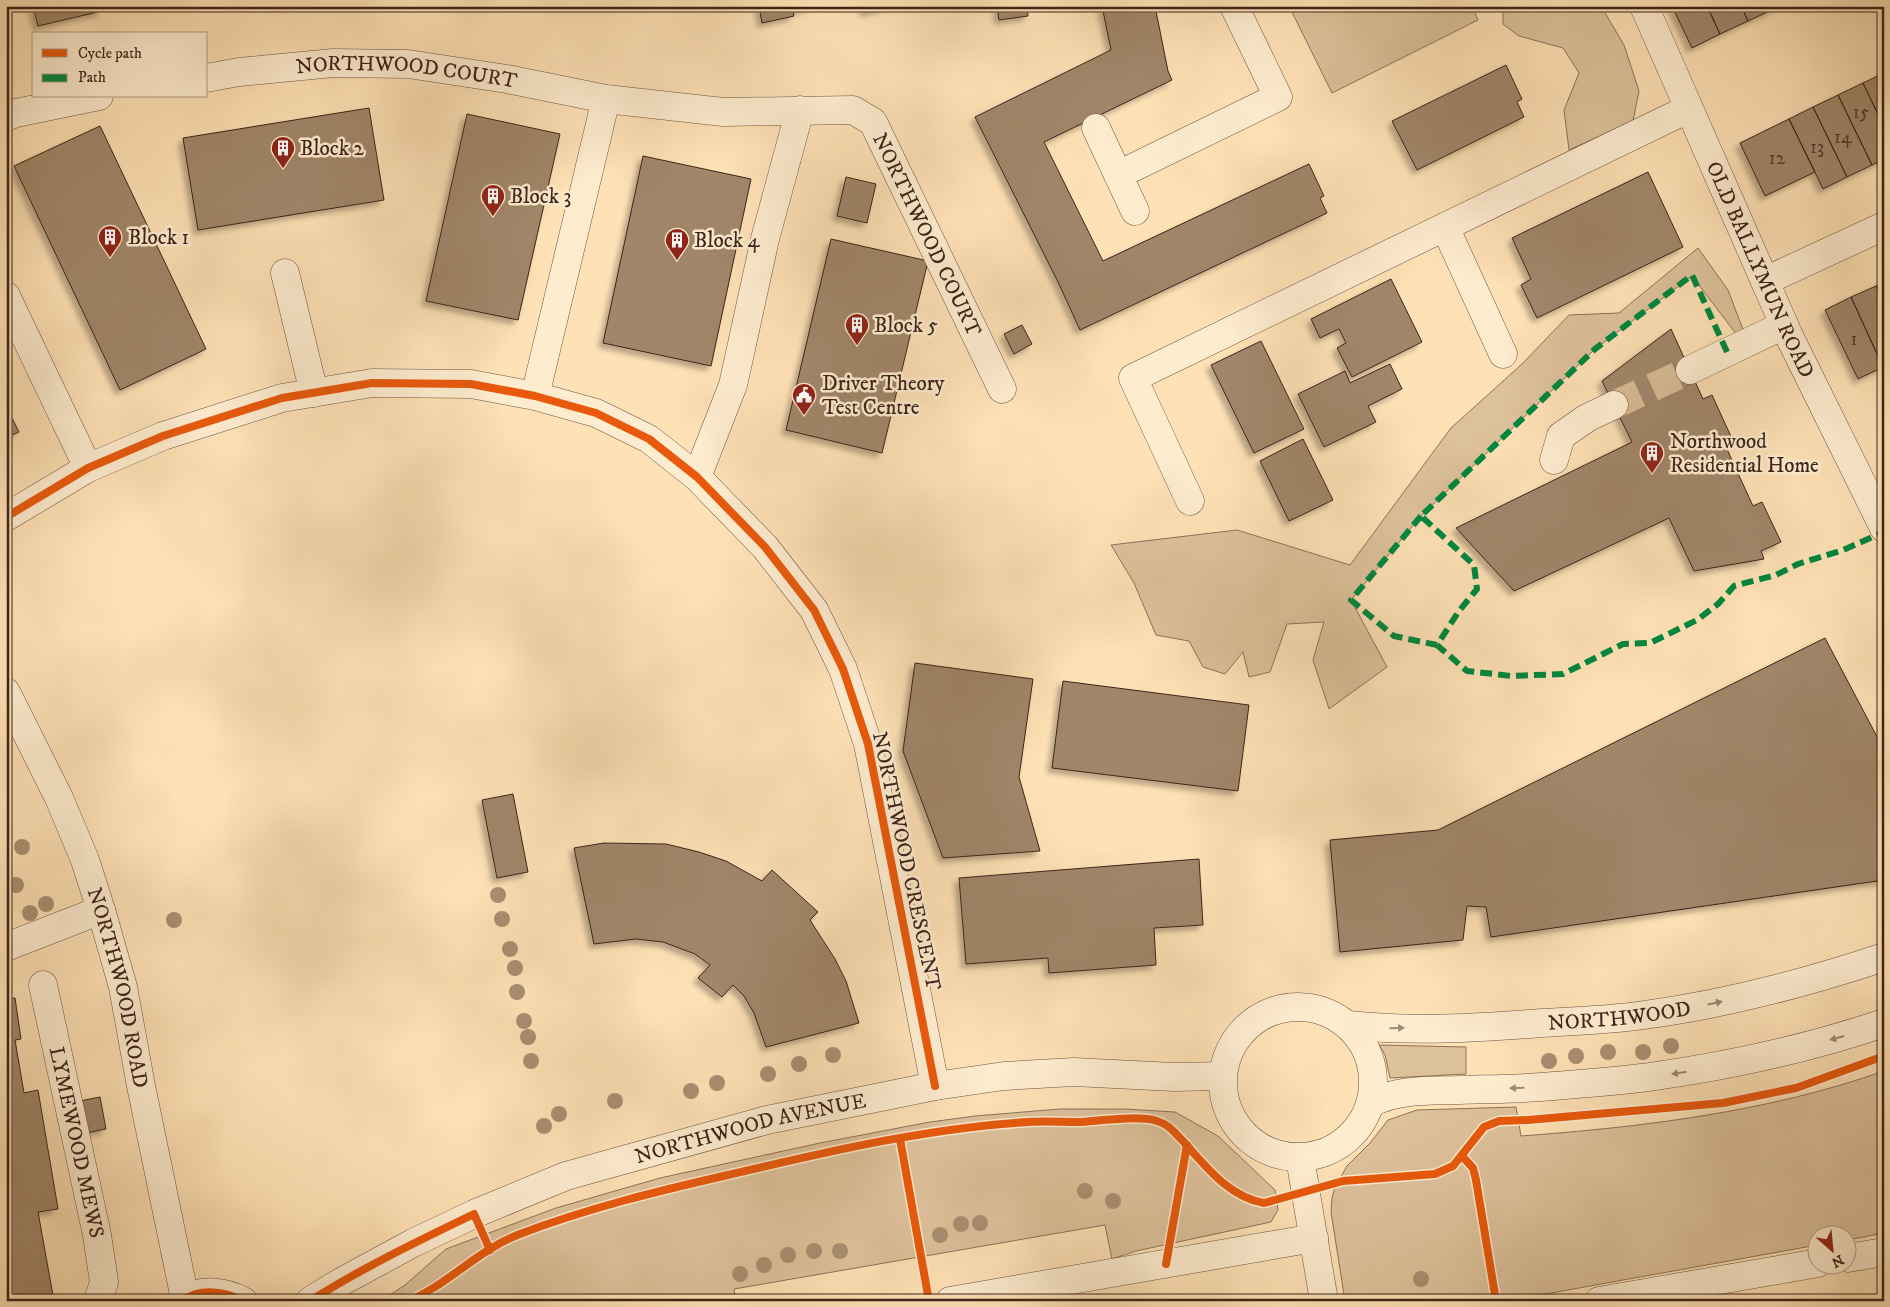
<svg xmlns="http://www.w3.org/2000/svg" width="1890" height="1307" viewBox="0 0 1890 1307" font-family="'IM FELL DW Pica',serif">
  <style>
    .green { fill: #ddc19b; stroke: #8d725a }
    .building { fill: #a1866b; stroke: #3d241a; filter: url(#shadow) }
    .lines { fill: none; stroke-linecap: round; stroke-linejoin: round }
    .minor-tunnel { stroke: #d7bb96; stroke-width: 28; stroke-dasharray: 28 14; stroke-linecap: butt }
    .minor-casing { stroke: #6d5341; stroke-width: 29 }
    .minor { stroke: #feeccf; stroke-width: 28 }
    .quiet { stroke: #00873e; stroke-width: 6; stroke-dasharray: 12 6; stroke-linecap: butt }
    .cycleway-casing { stroke: #feeccf; stroke-width: 11 }
    .cycleway { stroke: #e8590c; stroke-width: 8 }
    .tree { fill: #aa8e71 }
    .oneway { fill: #9e8874 }
    .labels { text-anchor: middle; stroke-width: 5; stroke-linejoin: round; paint-order: stroke }
    .number-label { font-size: 19px; fill: #563c2e }
    .street-label { font-size: 21px; fill: #3d241a; stroke: #feeccf }
    .poi-label { font-size: 21px; fill: #3d241a; stroke: #feeccf; text-anchor: start }
  </style>
  <defs>
    <filter id="shadow"><feDropShadow dx="-4.5" dy="4.5" stdDeviation="2.5" flood-color="#0004"/></filter>
  </defs>
  <rect width="100%" height="100%" fill="#fee1b5"/>
  <filter id="stains"><feTurbulence type="fractalNoise" baseFrequency=".004" numOctaves="4"/><feColorMatrix values="0 0 0 0 .2 0 0 0 0 .09 0 0 0 0 .02 0 0 0 .5 -.17"/></filter>
  <radialGradient id="worn" r=".72"><stop offset=".6" stop-color="#630" stop-opacity="0"/><stop offset="1" stop-color="#630" stop-opacity=".3"/></radialGradient>
  <path class="green" d="M1289,6H1472L1478,20L1332,93Z
    M1503,6H1601L1624,45L1639,91L1633,121L1569,150L1564,110L1579,73L1563,48L1519,36L1503,24Z
    M1698,248L1728,290L1753,356L1692,276L1595,349L1421,516L1351,600L1387,667L1329,709L1313,660L1324,622L1287,624L1270,672L1249,677L1243,652L1225,674L1203,667L1189,641L1156,635L1134,583L1111,545L1237,530L1350,565L1451,428L1522,364L1569,315L1619,313Z
    M1379,1045L1466,1047V1074L1390,1078L1385,1055Z
    M1884,1071V1233L1848,1240V1234H1818L1817,1245L1507,1301H1345L1331,1212L1332,1198L1335,1187L1347,1166L1370,1143L1388,1120L1417,1110L1516,1107L1521,1136C1643,1127 1768,1112 1884,1071Z
    M1060,1109H1125L1175,1112L1218,1136L1275,1190L1278,1210L1271,1222L1136,1251L1112,1259L1105,1225L734,1289L736,1301H381L405,1285L446,1249L556,1208L660,1178L820,1143L930,1122L975,1116Z"/>
  <path class="building" d="M33,6H101L102,11L38,26Z
    M759,6H814L793,11L794,16L762,23Z
    M864,6H891L865,12Z
    M997,6H1027L1028,16L999,20Z
    M1102,6H1155L1168,71L1172,80L1044,142L1103,261L1309,164L1324,196L1320,198L1327,213L1080,330L1058,282L975,117L1111,50Z
    M1672,6H1707L1720,34L1692,48Z
    M1707,6H1741L1748,21L1720,34Z
    M1741,6H1776V8L1748,21Z
    M1506,65L1522,99L1517,102L1524,117L1417,170L1392,121Z
    M1884,73V127L1863,83Z
    M1863,83L1884,127V159L1872,165L1838,95Z
    M1838,95L1872,165L1847,177L1813,107Z
    M1813,107L1847,177L1823,189L1789,119Z
    M369,108L384,200L198,230L183,138Z
    M467,114L560,134L518,320L426,301Z
    M1789,119L1815,172L1765,196L1740,143Z
    M100,126L206,349L120,390L14,166Z
    M643,156L751,179L711,366L603,343Z
    M1648,172L1683,247L1537,318L1521,285L1531,279L1512,238Z
    M846,177L876,184L867,223L837,216Z
    M831,239L928,261L882,453L786,430Z
    M1391,279L1422,342L1352,377L1337,348L1346,343L1339,329L1320,338L1311,319Z
    M1884,282V301L1876,286Z
    M1876,286L1884,301L1883,367L1851,297Z
    M1851,297L1883,367L1858,379L1825,310Z
    M1022,325L1032,344L1014,354L1004,334Z
    M1671,329L1703,399L1712,395L1734,443L1726,447L1753,506L1762,502L1781,542L1761,551L1764,559L1694,571L1669,518L1514,591L1456,528L1632,442L1602,381Z
    M1261,341L1304,429L1254,453L1211,365Z
    M1390,364L1402,389L1368,406L1376,422L1324,447L1298,394L1345,371L1350,383Z
    M6,406L19,432L6,438Z
    M1303,439L1333,500L1289,521L1260,461Z
    M1825,638L1884,750V880L1491,937L1486,907L1467,906L1463,940L1340,952L1330,840L1438,830Z
    M915,663L1033,679L1019,777L1040,851L943,858L903,751Z
    M1063,681L1249,705L1238,791L1052,768Z
    M513,794L528,872L497,878L482,800Z
    M604,843L666,844L699,852L726,861L762,881L772,870L818,912L810,920L835,959L846,981L859,1023L766,1047L754,1013L744,996L733,985L722,997L698,978L710,965L695,954L663,942L636,939L594,944L574,848Z
    M1199,859L1203,925L1154,928L1156,965L1049,973L1048,958L966,964L959,878Z
    M15,998L21,1039L15,1040L24,1093L38,1090L58,1209L38,1212L54,1301H6V999Z
    M100,1097L106,1129L81,1134L75,1102Z"/>
  <g class="lines">
    <path class="minor-tunnel" d="M1614,405L1690,370"/>
    <g class="minor-casing">
      <g id="minor">
        <path id="s1" d="M1644,6L1789,336L1884,528"/>
        <path id="s2" d="M206,78L239,72L333,63L408,64L507,79L606,99L723,112L853,110L873,122L1002,389"/>
        <path d="M6,117L16,113L99,96"/>
        <path d="M1096,128L1135,211"/>
        <path d="M1118,175L1278,97L1234,6"/>
        <path d="M1445,227L1503,354"/>
        <path d="M285,273L314,393"/>
        <path d="M1765,281L1884,226"/>
        <path d="M6,296L88,468"/>
        <path d="M1690,370L1784,325"/>
        <path d="M535,396L606,99"/>
        <path d="M1554,460L1561,436L1587,418L1614,405"/>
        <path d="M697,477L733,385L765,239L800,110"/>
        <path d="M1190,501L1133,378L1688,109"/>
        <path d="M6,517L88,468L163,436L282,398L372,383L471,384L535,396L596,413L649,439L697,477L765,547L814,610L843,669L868,744L935,1086"/>
        <path id="s3" d="M6,692L59,798L85,860L101,910L123,987L141,1086L185,1299"/>
        <path d="M6,947L101,910"/>
        <path id="s4" d="M43,985L97,1235L104,1282L98,1301"/>
        <circle cx="1298" cy="1082" r="75"/>
        <path id="s5" d="M1348,1025C1412,1032 1478,1028 1542,1023C1576,1021 1610,1020 1644,1015C1726,1004 1806,983 1884,957"/>
        <path d="M1371,1103C1398,1089 1429,1091 1460,1090C1491,1089 1523,1089 1554,1086C1588,1083 1622,1081 1656,1076C1733,1065 1810,1048 1884,1023"/>
        <path d="M1300,1158L1324,1301"/>
        <path d="M1848,1258L1884,1252"/>
        <path d="M182,1301C200,1288 225,1291 243,1301"/>
        <path id="s6" d="M310,1301L341,1282L413,1243L474,1214L566,1176L767,1120L935,1086L1004,1076L1074,1072L1174,1077L1222,1076"/>
        <path d="M950,1301L1314,1238"/>
        <path d="M1599,1301L1818,1263"/>
      </g>
    </g>
    <use href="#minor" class="minor"/>
    <path class="quiet" d="M1727,352L1692,275L1595,349L1421,516L1474,565L1477,589L1459,611L1437,645L1467,671L1511,676L1563,674L1623,644L1650,643L1697,620L1718,604L1734,586L1776,575L1798,564L1843,550L1884,532
      M1421,516L1351,600L1394,636L1437,645"/>
    <g class="cycleway-casing">
      <path id="cycleway" d="M6,517L88,468L163,436L282,398L372,383L471,384L535,396L596,413L649,439L697,477L765,547L814,610L843,669L868,744L935,1086
        M900,1139L929,1301
        M1462,1156L1473,1168L1476,1180L1496,1301
        M1166,1264L1187,1145
        M182,1301C200,1288 225,1291 243,1301
        M310,1301C362,1268 418,1241 474,1214L490,1250
        M410,1301C419,1296 429,1291 438,1285C464,1268 490,1245 520,1234C588,1208 658,1191 728,1175C826,1152 927,1128 1028,1122C1045,1121 1062,1122 1078,1122C1098,1121 1139,1115 1157,1121C1168,1124 1174,1132 1182,1140C1205,1165 1228,1197 1264,1203L1343,1181L1435,1174L1453,1166L1484,1127L1499,1121L1528,1120L1723,1103L1796,1088L1884,1056"/>
    </g>
    <use href="#cycleway" class="cycleway"/>
  </g>
  <g class="tree">
    <circle cx="22" cy="847" r="8"/>
    <circle cx="16" cy="885" r="8"/>
    <circle cx="498" cy="895" r="8"/>
    <circle cx="46" cy="904" r="8"/>
    <circle cx="30" cy="913" r="8"/>
    <circle cx="502" cy="919" r="8"/>
    <circle cx="174" cy="920" r="8"/>
    <circle cx="510" cy="949" r="8"/>
    <circle cx="515" cy="968" r="8"/>
    <circle cx="517" cy="992" r="8"/>
    <circle cx="524" cy="1021" r="8"/>
    <circle cx="528" cy="1037" r="8"/>
    <circle cx="1671" cy="1046" r="8"/>
    <circle cx="1608" cy="1052" r="8"/>
    <circle cx="1643" cy="1052" r="8"/>
    <circle cx="833" cy="1055" r="8"/>
    <circle cx="1576" cy="1056" r="8"/>
    <circle cx="531" cy="1061" r="8"/>
    <circle cx="1549" cy="1061" r="8"/>
    <circle cx="799" cy="1064" r="8"/>
    <circle cx="768" cy="1074" r="8"/>
    <circle cx="717" cy="1083" r="8"/>
    <circle cx="691" cy="1091" r="8"/>
    <circle cx="615" cy="1101" r="8"/>
    <circle cx="559" cy="1114" r="8"/>
    <circle cx="544" cy="1126" r="8"/>
    <circle cx="1085" cy="1191" r="8"/>
    <circle cx="1113" cy="1201" r="8"/>
    <circle cx="980" cy="1223" r="8"/>
    <circle cx="961" cy="1224" r="8"/>
    <circle cx="940" cy="1235" r="8"/>
    <circle cx="814" cy="1251" r="8"/>
    <circle cx="840" cy="1251" r="8"/>
    <circle cx="788" cy="1255" r="8"/>
    <circle cx="764" cy="1265" r="8"/>
    <circle cx="740" cy="1274" r="8"/>
    <circle cx="1421" cy="1279" r="8"/>
  </g>
  <defs><path id="oneway-solid" d="M-6-.8H1V-3.2L6.5 0L1 3.2V.8H-6Z" transform="scale(1.25)"/></defs>
  <g class="oneway">
    <use href="#oneway-solid" transform="translate(1715 1003) rotate(-12)"/>
    <use href="#oneway-solid" transform="translate(1397 1028) rotate(-1)"/>
    <use href="#oneway-solid" transform="translate(1837 1038) rotate(165)"/>
    <use href="#oneway-solid" transform="translate(1679 1073) rotate(171)"/>
    <use href="#oneway-solid" transform="translate(1517 1088) rotate(178)"/>
  </g>
  <defs>
    <g id="building-pin" transform="scale(1.25)"><path d="M0 17L-7.5 6A9.5 9.5 0 1 1 7.5 6Z" fill="#8f2418" stroke="#feeccf"/><path d="M-4-6H4V6H1V3H-1V6H-4ZM-2.5-4.3h1.7v1.8h-1.7ZM.8-4.3h1.7v1.8H.8ZM-2.5-1h1.7V.8h-1.7ZM.8-1h1.7V.8H.8Z" fill="#fff"/></g>
    <g id="civic-pin" transform="scale(1.25)"><path d="M0 17L-7.5 6A9.5 9.5 0 1 1 7.5 6Z" fill="#8f2418" stroke="#feeccf"/><path d="M-.6-6.5H3V-4.5H.6V-3L4-1V1h2V6H-6V1h2V-1L-.6-3ZM-1.2 2.5V6h2.4V2.5Z" fill="#fff"/></g>
  </defs>
  <g fill-rule="evenodd">
    <use href="#building-pin" x="283" y="148"/>
    <use href="#building-pin" x="493" y="196"/>
    <use href="#building-pin" x="110" y="237"/>
    <use href="#building-pin" x="677" y="240"/>
    <use href="#building-pin" x="857" y="325"/>
    <use href="#civic-pin" x="804" y="395"/>
    <use href="#building-pin" x="1652" y="453"/>
  </g>
  <g class="labels">
    <g class="number-label">
      <text x="1861" y="118">15</text>
      <text x="1843" y="143">14</text>
      <text x="1817" y="153">13</text>
      <text x="1777" y="164">12</text>
      <text x="1854" y="345">1</text>
    </g>
    <g class="street-label">
      <text dy="7" stroke="none"><textPath href="#s2" startOffset="202">NORTHWOOD COURT</textPath></text>
      <text dy="7" stroke="none"><textPath href="#s2" startOffset="800">NORTHWOOD COURT</textPath></text>
      <text dy="7" stroke="none"><textPath href="#s1" startOffset="288">OLD BALLYMUN ROAD</textPath></text>
      <text transform="translate(907 861) rotate(78)" y="7">NORTHWOOD CRESCENT</text>
      <text dy="7" stroke="none"><textPath href="#s3" startOffset="318">NORTHWOOD ROAD</textPath></text>
      <text dy="7" stroke="none"><textPath href="#s5" startOffset="272">NORTHWOOD</textPath></text>
      <text dy="7" stroke="none"><textPath href="#s6" startOffset="476">NORTHWOOD AVENUE</textPath></text>
      <text dy="7" stroke="none"><textPath href="#s4" startOffset="161">LYMEWOOD MEWS</textPath></text>
    </g>
    <g class="poi-label">
      <text x="300" y="155">Block 2</text>
      <text x="510" y="203">Block 3</text>
      <text x="128" y="244">Block 1</text>
      <text x="694" y="247">Block 4</text>
      <text x="874" y="332">Block 5</text>
      <text x="822" y="390">Driver Theory<tspan x="822" dy="24">Test Centre</tspan></text>
      <text x="1670" y="448">Northwood<tspan x="1670" dy="24">Residential Home</tspan></text>
    </g>
  </g>
  <rect width="1890" height="1307" fill="none" stroke="#fee1b5" stroke-width="25"/>
  <rect x="8" y="8" width="1875" height="1292" fill="none" stroke="#3d241a" stroke-width="2.5"/>
  <rect x="12" y="12" width="1865" height="1282" fill="none" stroke="#3d241a"/>
  <rect x="32" y="32" width="175" height="65" fill="#feeccf" stroke="#b19c87"/>
  <rect x="42" y="49" width="25" height="8" fill="#e8590c" stroke="#b19c87"/>
  <text x="78" y="58" font-size="15" fill="#3d241a">Cycle path</text>
  <rect x="42" y="74" width="25" height="8" fill="#00873e" stroke="#b19c87"/>
  <text x="78" y="82" font-size="15" fill="#3d241a">Path</text>
  <g transform="translate(1832 1250) rotate(153)"><circle r="24" fill="#feeccf" stroke="#b19c87"/>
  <path d="M0-4L9 19L0 12L-9 19Z" fill="#8f2418"/>
  <text y="-8" font-size="14" font-weight="bold" text-anchor="middle" fill="#3d241a">N</text>
  </g>
  <rect width="100%" height="100%" filter="url(#stains)"/>
  <rect width="100%" height="100%" fill="url(#worn)"/>
</svg>
